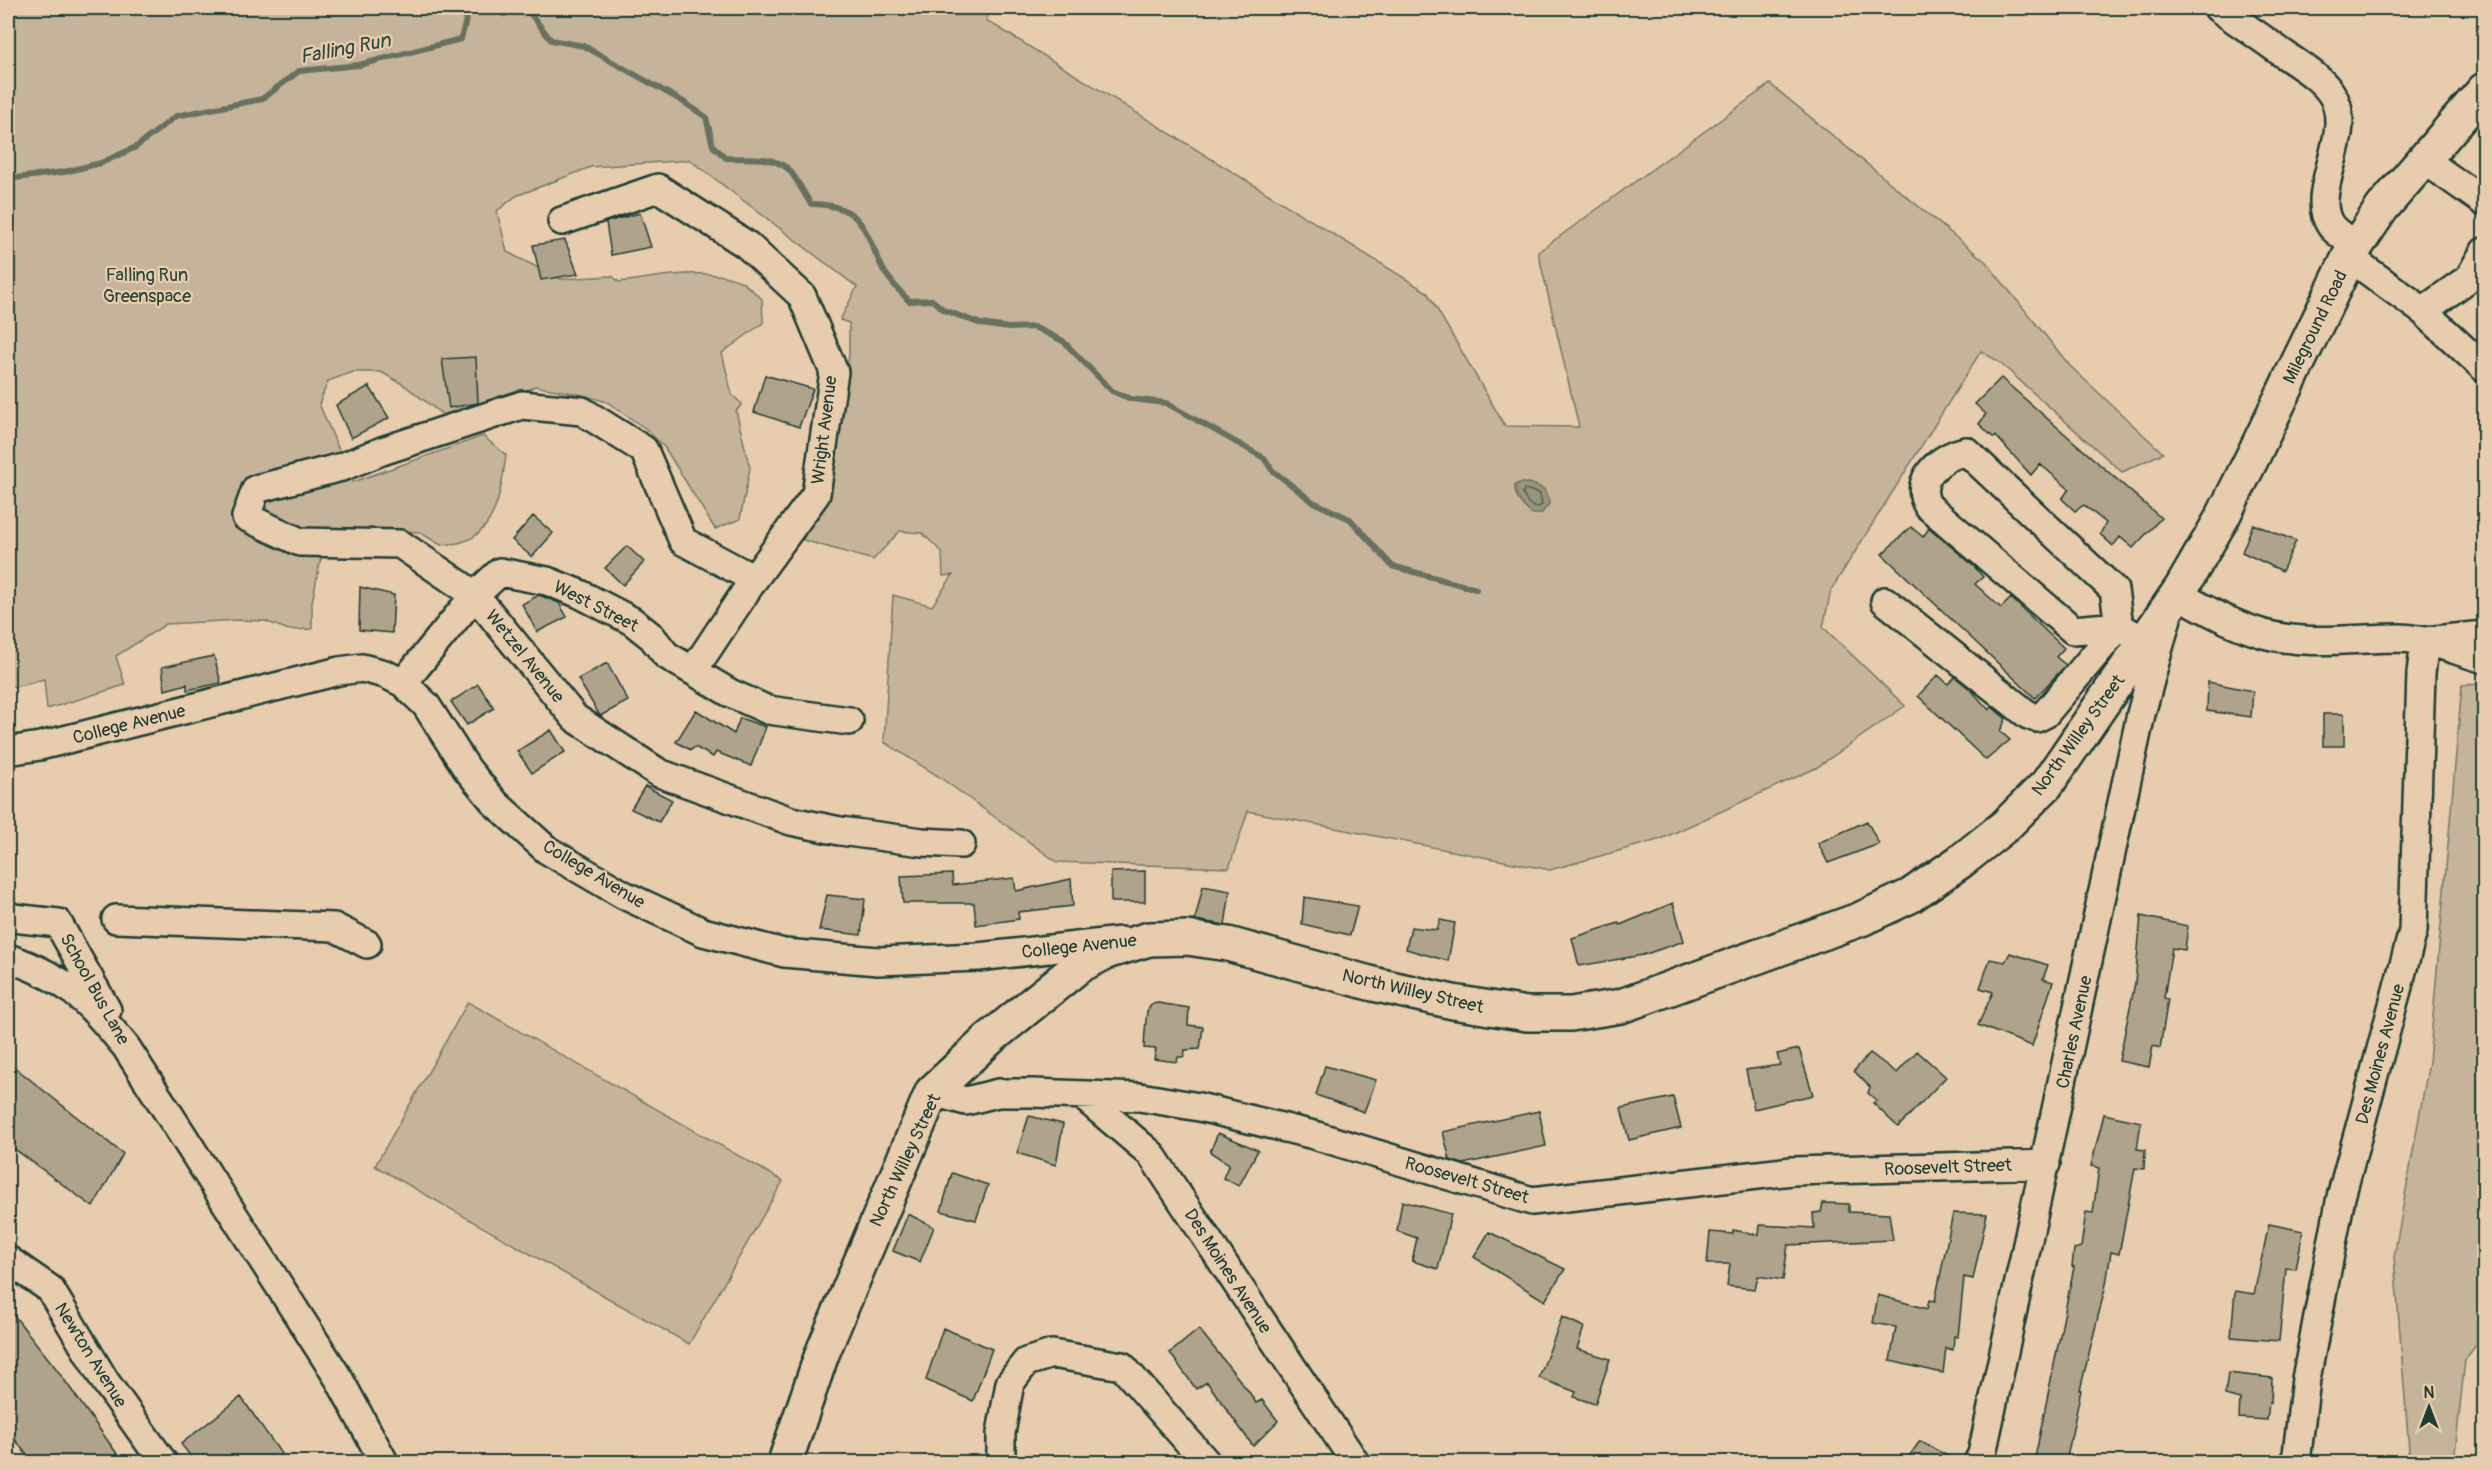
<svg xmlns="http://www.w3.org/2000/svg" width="2492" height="1470" viewBox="0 0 2492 1470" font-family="Pangolin,sans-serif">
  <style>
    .green { fill: #c6b49a; stroke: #727867; stroke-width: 1.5 }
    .water { fill: #98937d; stroke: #687160; stroke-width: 1.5 }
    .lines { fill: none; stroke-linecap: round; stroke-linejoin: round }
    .shore { stroke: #4f5f51; stroke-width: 1.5 }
    .stream { stroke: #687160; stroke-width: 6 }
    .building { fill: #b0a38c; stroke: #1f3d34; stroke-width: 1.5 }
    .minor-casing { stroke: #1f3d34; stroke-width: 32 }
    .major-casing { stroke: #1f3d34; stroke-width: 38 }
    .minor { stroke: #e7ccae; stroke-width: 27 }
    .major { stroke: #e7ccae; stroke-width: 33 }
    .labels { text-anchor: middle; stroke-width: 4.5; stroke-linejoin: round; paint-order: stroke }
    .park-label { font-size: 18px; fill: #274339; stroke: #e7ccae }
    .street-label { font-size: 18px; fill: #1f3d34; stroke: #e7ccae }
    .water-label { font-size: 20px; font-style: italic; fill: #2b463b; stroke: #e7ccae }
  </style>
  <rect width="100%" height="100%" fill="#e7ccae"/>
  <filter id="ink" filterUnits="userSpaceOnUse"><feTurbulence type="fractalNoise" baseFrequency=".0167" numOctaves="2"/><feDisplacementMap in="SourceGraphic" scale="12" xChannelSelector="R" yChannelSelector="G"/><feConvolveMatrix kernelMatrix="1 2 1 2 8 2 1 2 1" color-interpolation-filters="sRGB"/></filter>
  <g filter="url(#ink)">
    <path class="green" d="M8,8H992L986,20L1427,292L1505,426L1579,427L1538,252L1770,84L1986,262L2070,366L2163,453L2122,472L1999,362L1981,351L1831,590L1823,627L1905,706L1816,768L1661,839L1550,870L1248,811L1229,868L1057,862L938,776L884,742L893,595L932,606L953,575L943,576L942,552L922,533L900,531L873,560L803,540L839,439L849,354V323L840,320L857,287L690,160L591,167L516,196L497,211L507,252L560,279L612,276L619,282C654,278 706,266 740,281C747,285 755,293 762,299L763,323L722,353L732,395L742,404L736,411L750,468L740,519L715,529L665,448L646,429L607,402L583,395L535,386L464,424L442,414L404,385L381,372H353L328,381L319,404L353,482L483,436L506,455C502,484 498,529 465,541C457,544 448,544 441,545L419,532L327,528L312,602V629L289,630L265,621L240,620L166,624L116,656L125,685L47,709L44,679L15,687L8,684Z
      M2484,684V1334L2465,1360L2454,1462H2404L2409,1450L2394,1257L2429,1062L2462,685Z
      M468,1002L783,1181L689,1344L375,1166Z"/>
    <path class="water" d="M1519,483H1530L1544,489L1550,503L1541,514H1532C1523,507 1514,497 1515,485Z"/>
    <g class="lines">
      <path class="shore" d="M1525,489L1540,494L1542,505L1535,508L1528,503L1522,493Z"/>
      <path class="stream" d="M495,8L504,14L515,8
        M526,8L551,40L584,46L682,101L706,117L713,146L726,158C746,159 770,155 787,168C795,174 804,195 811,204C863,205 863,228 882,267C887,279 900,291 909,301L932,300L944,310L981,324L1009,328L1034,327L1063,341L1112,391L1131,399L1166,403L1264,458L1272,470L1313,502L1350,519L1392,566L1476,589
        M8,179L64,172L101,163L136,147L176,116L262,99L299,71L359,65L461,39L468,12L475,8"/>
    </g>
    <path class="building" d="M640,213L651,247L611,255L606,222Z
      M565,240L578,274L541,280L533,245Z
      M476,357L478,403L449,408L442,359Z
      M765,375L813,389L799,427L754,412Z
      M2001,378L2161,518L2133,548L2120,537L2113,546L2100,534L2106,523L2084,505L2075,511L2062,499L2069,489L2040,464L2031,475L1996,436L1994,438L1979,424L1986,414L1975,404Z
      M369,386L389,418L351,438L336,405Z
      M533,516L553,533L532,557L512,540Z
      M2253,524L2296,541L2282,571L2242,552Z
      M1911,527L1923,537L1929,528L1974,566L1983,577L1975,584L2001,608L2011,598L2064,648L2056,657L2066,665L2035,698L1882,554Z
      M627,546L644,562L623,585L605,568Z
      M360,587L394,595L392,633L359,630Z
      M539,595L559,603L567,617L537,632L522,604Z
      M214,656L221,683L187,690V684L165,690L162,667Z
      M607,663L628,701L600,716L578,679Z
      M1938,675L1948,684L1955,677L1971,690L1989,710L1992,707L2006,719L2000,731L2010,740L1986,760L1918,696Z
      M2208,682L2253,691L2251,717L2207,711Z
      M478,684L494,708L467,725L451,702Z
      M696,710L734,734L740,718L766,727L751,766L716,752L713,757L695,747L691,750L676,742Z
      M2323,714H2344V746H2323Z
      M551,730L565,752L532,773L517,751Z
      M645,786L672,800L659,822L631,809Z
      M1867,821L1879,844L1828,863L1818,843Z
      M1145,871V902H1111V872Z
      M952,874L953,885L1014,878L1016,891L1071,879L1073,906L1018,912L1019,919L976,925L974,903H903L901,876Z
      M1203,886L1230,891L1225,925L1195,920Z
      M827,895L865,899L861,935L819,930Z
      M1304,897L1358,906L1350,935L1302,924Z
      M1673,903L1684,941L1643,955L1579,966L1572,938L1619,923L1620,925Z
      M2141,916L2188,926L2185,950L2172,948L2164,998L2168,999L2160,1048L2153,1046L2149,1067L2119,1061L2135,983Z
      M1440,920L1455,923L1448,961L1406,949L1411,927L1437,930Z
      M2010,953L2048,965L2043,979L2053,982L2032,1046L1978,1025L1993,992L1980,988L1990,959L2005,962Z
      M1158,1003L1189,1008L1188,1025L1203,1027L1200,1049L1185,1050L1184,1057H1178L1177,1062L1154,1059L1156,1049L1144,1048L1145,1031L1147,1011L1152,1004Z
      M1799,1049L1813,1095L1754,1109L1746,1070L1780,1065L1777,1054Z
      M1917,1051L1946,1077L1898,1127L1873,1103L1877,1101L1868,1093L1870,1087L1854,1071L1870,1053L1897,1073Z
      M8,1062L123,1154L93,1207L8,1144Z
      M1325,1066L1376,1080L1364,1112L1316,1095Z
      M1673,1097L1681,1128L1629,1140L1621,1108Z
      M1539,1111L1546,1146L1463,1164L1450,1160L1443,1132Z
      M2104,1114L2141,1122L2137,1149L2145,1150L2144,1169L2135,1168L2119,1254L2111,1252L2106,1284L2080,1390H2081L2066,1462H2057L2035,1458L2074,1267L2072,1266L2074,1249L2081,1247L2086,1212L2093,1213L2099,1168L2091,1166Z
      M1029,1116L1063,1124L1056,1165L1017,1153Z
      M1218,1133L1258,1150L1239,1186L1223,1178L1229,1164L1210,1152Z
      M952,1173L988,1185L976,1220L941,1211Z
      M1402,1201L1451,1214L1438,1269L1412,1261L1417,1238L1397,1231Z
      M1823,1203L1849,1204V1212L1889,1214L1893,1240L1788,1245L1783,1280L1758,1276L1755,1289L1727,1286L1730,1264H1707L1710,1232L1733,1234V1230L1759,1235L1760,1225L1814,1228L1813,1213L1821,1212Z
      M1953,1213L1987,1214L1973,1279L1964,1277L1958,1337L1954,1336L1953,1350L1946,1348L1943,1373L1890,1361L1896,1327L1873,1323L1878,1295L1927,1309L1929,1300L1935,1301Z
      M908,1214L934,1227L920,1262L893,1251Z
      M2269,1224L2303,1231L2296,1269L2286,1268L2279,1341L2231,1337L2235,1291L2254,1294Z
      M1489,1232L1565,1269L1545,1301L1474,1257Z
      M8,1308L55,1367L123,1462H32L8,1430Z
      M1562,1317L1584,1327L1577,1349L1610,1359L1595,1404L1574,1397L1576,1392L1539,1378Z
      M943,1328L992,1349L973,1401L926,1380Z
      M1199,1329L1249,1392L1256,1403L1262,1400L1278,1421L1253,1446L1207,1382L1196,1389L1170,1353Z
      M2228,1373L2272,1378L2271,1403L2269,1402L2267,1420L2239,1418L2240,1399L2225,1395Z
      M241,1397L287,1462H195L181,1444Z
      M1920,1441L1958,1462H1905Z"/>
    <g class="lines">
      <g class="minor-casing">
        <path id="minor" d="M2218,8C2240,23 2263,39 2285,55C2301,66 2320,77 2331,93C2358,132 2306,192 2331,226C2337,234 2349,240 2356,246
          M2423,159L2484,202
          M562,221L658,188L747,245L802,296L834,372L816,494L754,579L693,671
          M2349,257L2423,311L2484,368
          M2423,311L2469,278L2484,252
          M754,579L683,541L644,450L582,411L522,405L382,451L342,467L256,489L246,517L300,542L400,544L475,595L575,718L659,773L791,821L840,831L922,842L961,844
          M2177,594C2205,609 2232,625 2264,634C2309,646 2355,638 2400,638C2429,639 2457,651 2484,659
          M1885,601L2028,715L2037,718L2045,714L2119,626
          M2119,626L2073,630L1928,506C1912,480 1941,456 1966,451L2114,590L2119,626L2144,641
          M403,683L475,595L500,572L547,581L580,594L632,621L652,637L666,655L730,693L768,710L849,721
          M8,751L40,746L339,671L362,668L385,674L403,683L426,705L467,769L496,804L547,850L624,895L703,932L784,953L878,961L978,957L1121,941
          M8,915L13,918L58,923L107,1010
          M116,919L334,927L367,944
          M8,958C67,978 87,1000 126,1047L339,1379L384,1462
          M932,1092L966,1101L998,1093H1032L1140,1097L1199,1107L1314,1135L1532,1201L1792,1171L2046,1164
          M1083,1096L1151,1154L1355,1462
          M8,1260L50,1289L105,1381L163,1462
          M1001,1462V1433L1010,1383L1026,1362L1052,1354L1122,1366L1206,1462
          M1978,1462L1982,1454L2141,714L2167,618
          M2296,1462L2306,1379L2341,1197L2413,931L2421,673L2425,641L2484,635"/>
      </g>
      <g class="major-casing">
        <path id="major" d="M785,1462L822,1354L932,1092L989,1039L1079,966L1106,952L1149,939L1187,938L1228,944L1373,984L1453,1002L1527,1014H1571L1621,1006L1861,919L1910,896L1961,861L2005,826L2047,784L2182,587L2222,518L2254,454L2349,257L2382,208L2484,90"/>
      </g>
      <use href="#minor" class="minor"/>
      <use href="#major" class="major"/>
    </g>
  </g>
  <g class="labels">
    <g class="park-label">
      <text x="147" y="281">Falling Run<tspan x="147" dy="21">Greenspace</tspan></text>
    </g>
    <g class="street-label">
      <text transform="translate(2315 327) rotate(-64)" y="6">Mileground Road</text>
      <text transform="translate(824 430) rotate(-83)" y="6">Wright Avenue</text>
      <text transform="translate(596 606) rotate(27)" y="6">West Street</text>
      <text transform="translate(525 656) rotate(51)" y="6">Wetzel Avenue</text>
      <text transform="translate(129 724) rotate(-14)" y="6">College Avenue</text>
      <text transform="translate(2078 735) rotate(-54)" y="6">North Willey Street</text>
      <text transform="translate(594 874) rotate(31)" y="6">College Avenue</text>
      <text transform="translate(1079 946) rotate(-6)" y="6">College Avenue</text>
      <text transform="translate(95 989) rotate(61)" y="6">School Bus Lane</text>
      <text transform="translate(1413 991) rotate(13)" y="6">North Willey Street</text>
      <text transform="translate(2074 1032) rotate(-78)" y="6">Charles Avenue</text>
      <text transform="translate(2380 1054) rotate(-75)" y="6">Des Moines Avenue</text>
      <text transform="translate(905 1160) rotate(-65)" y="6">North Willey Street</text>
      <text transform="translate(1948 1167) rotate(-2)" y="6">Roosevelt Street</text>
      <text transform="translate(1467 1180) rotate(16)" y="6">Roosevelt Street</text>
      <text transform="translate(1228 1271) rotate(57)" y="6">Des Moines Avenue</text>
      <text transform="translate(91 1355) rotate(58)" y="6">Newton Avenue</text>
    </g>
    <g class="water-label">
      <text transform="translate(345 48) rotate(-11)" y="7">Falling Run</text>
    </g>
  </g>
  <rect width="2492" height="1470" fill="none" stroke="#e7ccae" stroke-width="30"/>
  <rect x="15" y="15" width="2462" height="1440" fill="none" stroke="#1f3d34" stroke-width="2" filter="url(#ink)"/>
  <g transform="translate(2429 1407)" stroke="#e7ccae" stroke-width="4.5" paint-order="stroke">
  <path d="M0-4.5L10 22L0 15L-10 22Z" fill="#1f3d34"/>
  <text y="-9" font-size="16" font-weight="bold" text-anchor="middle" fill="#1f3d34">N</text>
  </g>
</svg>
